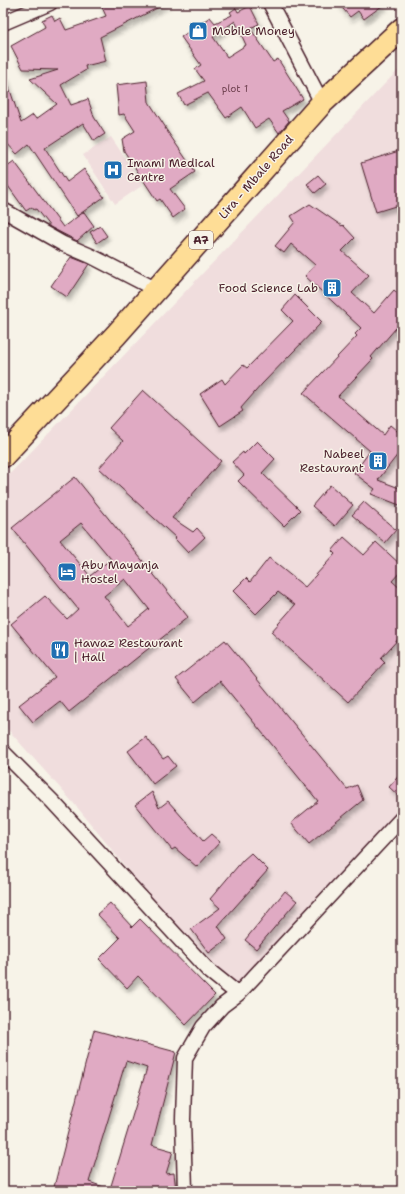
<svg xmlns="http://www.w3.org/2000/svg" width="405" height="1194" viewBox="0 0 405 1194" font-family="'Shantell Sans',sans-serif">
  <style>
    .built { fill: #f0dddd }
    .building { fill: #e0aac3; stroke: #4a1f2b; fill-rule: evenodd; filter: url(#shadow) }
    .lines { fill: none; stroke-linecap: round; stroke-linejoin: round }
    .street-casing { stroke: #4a1f2b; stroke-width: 17 }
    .primary-casing { stroke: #4a1f2b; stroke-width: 25 }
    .street { stroke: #f7f3e8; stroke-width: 14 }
    .primary { stroke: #fedd96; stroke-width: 22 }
    .labels { text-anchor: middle; stroke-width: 3; stroke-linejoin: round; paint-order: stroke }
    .number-label { font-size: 10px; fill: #704251 }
    .shield { fill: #f7f3e8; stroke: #7e5f64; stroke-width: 1 }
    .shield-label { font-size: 11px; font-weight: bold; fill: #4a1f2b }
    .poi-label { font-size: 12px; fill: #4a1f2b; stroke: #f7f3e8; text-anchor: start }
    .street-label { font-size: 12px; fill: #4a1f2b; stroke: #f7f3e8 }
  </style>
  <defs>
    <filter id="shadow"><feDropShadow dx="2.5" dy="4.5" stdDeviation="2" flood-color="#0004"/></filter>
  </defs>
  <rect width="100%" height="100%" fill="#f7f3e8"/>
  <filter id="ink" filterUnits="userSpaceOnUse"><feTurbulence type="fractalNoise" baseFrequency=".025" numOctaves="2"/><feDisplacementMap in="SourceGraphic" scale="8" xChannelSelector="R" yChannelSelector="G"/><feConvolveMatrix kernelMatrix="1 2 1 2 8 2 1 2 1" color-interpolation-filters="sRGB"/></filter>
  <g filter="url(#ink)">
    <path class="built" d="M402,66V806L379,831L240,987L211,965L150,897L77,807L3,724V481Z
      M111,137L143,185L115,204L83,155Z"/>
    <path class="building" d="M100,3H167L100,37L106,61L85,66L86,70L61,85L71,105L88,99L94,117L105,134L94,141L83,123L45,148L67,182L84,169L104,197L77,216L29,144L17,154L3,139V75H5L21,123L33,115L36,119L57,104L30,79L58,70L23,69L11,46L45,27L42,20L52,15L55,21L60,18L66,30L106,16Z
      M338,3H386L364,19L358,11L350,17Z
      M250,6L259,24L250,28L273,62L278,59L303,99L282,111L289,121L279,133L269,119L255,128L242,107L226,118L208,93L184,105L178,94L204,81L195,69L201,65L181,37L210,17L215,23L232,15L230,12L236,8L238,12ZM235,21L246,45L227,57L213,37Z
      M147,81L149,102L166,128H165L195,172L170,189L185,209L173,218L160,199L157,201L124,151L122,139L135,131L124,114L119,115L116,85Z
      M402,150V204L376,212L361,163Z
      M14,161L63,227L84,212L94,226L77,241L50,227L36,209L34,210L32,207L26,211L3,179L8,175L3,169Z
      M318,175L326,184L315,193L307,184Z
      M310,204L342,226L343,225L355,238L342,251L369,275L352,293L374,313L394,290L402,297V321L371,357L373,359L338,396L383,435L390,425L402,435V449L378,480L402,489V506L371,494L375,489L354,473L370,451L303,393L357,336L355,334L361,328L305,276L315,265L291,244L284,253L275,246L295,222L291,216Z
      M100,226L107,236L97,243L90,232Z
      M71,257L89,264L67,297L51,286Z
      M295,295L322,322L262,384L241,408L243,411L220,426L200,394L222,379L225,384L243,365L247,368L293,321L282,310Z
      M143,390L221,461L172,518L193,532L197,528L205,537L188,553L175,539L176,538L99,468L123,441L109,428Z
      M257,441L275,459L262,473L300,510L284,526L238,481L244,475L232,462L243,452L244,454Z
      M75,477L188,617L69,712L60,701L33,722L19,705L55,677L11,624L45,596L67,619L78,609L12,528ZM81,523L111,559L90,576L60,540ZM125,579L149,609L128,626L104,596Z
      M330,485L353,505L335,526L312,506Z
      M364,502L396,530L385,543L352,515Z
      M344,537L364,555L376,542L402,566V570L392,581L402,590V635L381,658L385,662L348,702L271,632L295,605L278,592L256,614L233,591L246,578L250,582L269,558L305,587L335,554L332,551Z
      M225,640L347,789L357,785L363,800L309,844L291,823L318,801L220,681L195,702L176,679Z
      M146,737L163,759L168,756L176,766L153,784L128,751Z
      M402,772V799L389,787Z
      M152,792L159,808L168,801L203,841L211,834L220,842L197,867L175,848L172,850L135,805Z
      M251,853L268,870L218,926L227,939L209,953L191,929L220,908L210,899L243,860Z
      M285,891L297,901L256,949L245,940Z
      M110,903L132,927L140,919L215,995L186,1025L138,976L127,988L99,959L120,938L97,914Z
      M94,1030L176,1052L152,1145L173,1151L166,1174L174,1173L176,1191H53ZM126,1061L147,1068L110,1189L89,1182Z"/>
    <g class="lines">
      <g class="street-casing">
        <path id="street" d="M270,3L322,103
          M3,23L50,3
          M3,210L63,244L91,256L155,289
          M3,752L52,801L208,970L238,994L402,818
          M185,1191L183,1119L185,1058L203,1027L222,1006L238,994"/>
      </g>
      <g class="primary-casing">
        <path id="primary" d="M3,456L116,335L322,103L402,29"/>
      </g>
      <use href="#street" class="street"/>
      <use href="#primary" class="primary"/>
    </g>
  </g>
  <defs>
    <g id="shop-square" transform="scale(1)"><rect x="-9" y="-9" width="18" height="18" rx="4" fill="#1f6fb2" stroke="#f7f3e8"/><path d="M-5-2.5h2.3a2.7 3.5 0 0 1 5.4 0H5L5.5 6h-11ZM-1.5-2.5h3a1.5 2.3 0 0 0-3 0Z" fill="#fff"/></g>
    <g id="hospital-square" transform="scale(1)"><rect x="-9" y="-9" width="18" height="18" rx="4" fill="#1f6fb2" stroke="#f7f3e8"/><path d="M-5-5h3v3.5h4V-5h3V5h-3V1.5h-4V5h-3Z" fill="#fff"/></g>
    <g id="building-square" transform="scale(1)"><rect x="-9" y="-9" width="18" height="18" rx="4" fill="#1f6fb2" stroke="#f7f3e8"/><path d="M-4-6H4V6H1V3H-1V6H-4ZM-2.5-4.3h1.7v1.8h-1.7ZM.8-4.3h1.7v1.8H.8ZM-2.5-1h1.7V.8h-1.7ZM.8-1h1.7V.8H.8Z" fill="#fff"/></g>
    <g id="hotel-square" transform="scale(1)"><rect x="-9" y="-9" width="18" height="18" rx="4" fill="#1f6fb2" stroke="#f7f3e8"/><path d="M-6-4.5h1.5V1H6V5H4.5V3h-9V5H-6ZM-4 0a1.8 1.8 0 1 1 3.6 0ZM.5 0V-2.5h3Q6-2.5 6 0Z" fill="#fff"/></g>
    <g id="restaurant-square" transform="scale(1)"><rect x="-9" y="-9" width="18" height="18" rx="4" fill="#1f6fb2" stroke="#f7f3e8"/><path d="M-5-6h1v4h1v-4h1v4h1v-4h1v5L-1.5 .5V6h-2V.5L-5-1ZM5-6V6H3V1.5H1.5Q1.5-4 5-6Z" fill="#fff"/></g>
  </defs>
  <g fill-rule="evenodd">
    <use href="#shop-square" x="198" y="31"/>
    <use href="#hospital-square" x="113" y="170"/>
    <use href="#building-square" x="332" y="288"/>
    <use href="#building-square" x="378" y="461"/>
    <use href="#hotel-square" x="67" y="572"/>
    <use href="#restaurant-square" x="60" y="650"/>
  </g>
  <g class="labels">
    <g class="number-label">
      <text x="235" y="92">plot 1</text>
    </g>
    <rect class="shield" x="189" y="231" width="24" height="18" rx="3"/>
    <g class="shield-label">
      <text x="201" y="244">A7</text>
    </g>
    <g class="poi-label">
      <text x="212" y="35">Mobile Money</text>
      <text x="127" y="167">Imami Medical<tspan x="127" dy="14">Centre</tspan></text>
      <text x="318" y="292" text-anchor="end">Food Science Lab</text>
      <text x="364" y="458" text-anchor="end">Nabeel<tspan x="364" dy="14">Restaurant</tspan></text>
      <text x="81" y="569">Abu Mayanja<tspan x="81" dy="14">Hostel</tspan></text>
      <text x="74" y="647">Hawaz Restaurant<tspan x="74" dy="14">| Hall</tspan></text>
    </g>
    <g class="street-label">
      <text transform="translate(256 177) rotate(-49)" y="4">Lira - Mbale Road</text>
    </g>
  </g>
  <rect width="405" height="1194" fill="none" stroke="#f7f3e8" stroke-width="16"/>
  <rect x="8" y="8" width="389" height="1178" fill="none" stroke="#4a1f2b" stroke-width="1.5" filter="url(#ink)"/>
</svg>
